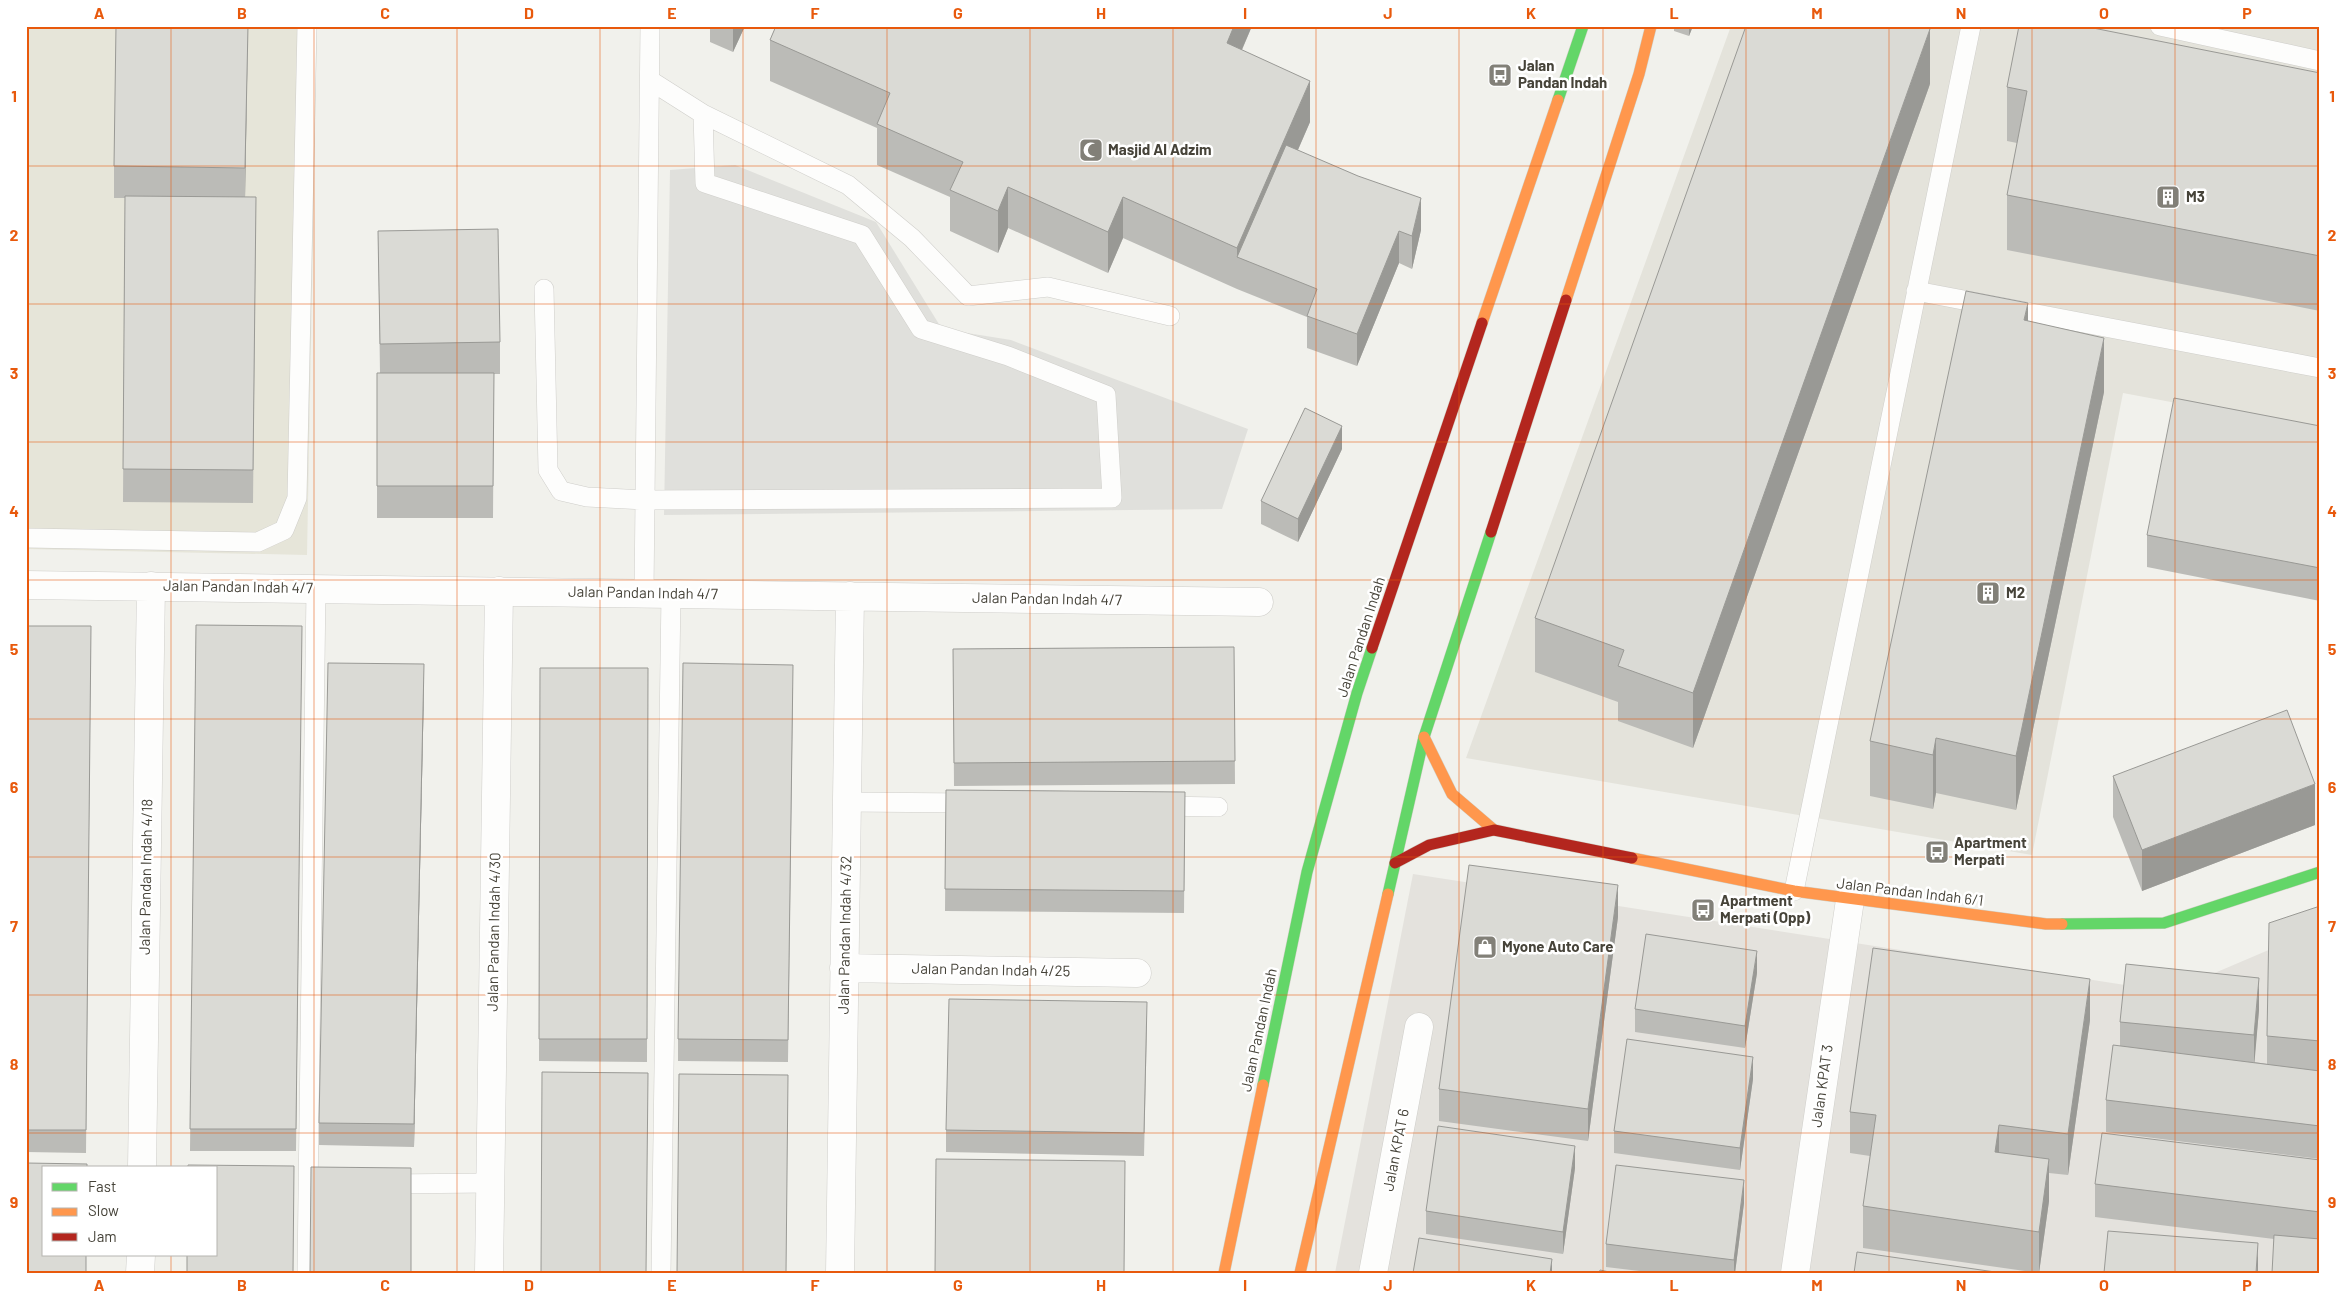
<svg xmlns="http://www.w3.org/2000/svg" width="2346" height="1299" viewBox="0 0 2346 1299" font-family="Barlow,sans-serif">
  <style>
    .residential { fill: #e4e3db }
    .industrial { fill: #e4e2dd }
    .education { fill: #e6e5d9 }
    .parking { fill: #e0e0dc }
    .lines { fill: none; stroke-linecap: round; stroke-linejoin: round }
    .lane-casing { stroke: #cfceca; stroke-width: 20 }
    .street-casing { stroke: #cfceca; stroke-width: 29 }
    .fast-casing { stroke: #cfcec4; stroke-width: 12 }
    .slow-casing { stroke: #cfcec4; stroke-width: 12 }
    .jam-casing { stroke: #cfcec4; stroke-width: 12 }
    .lane { stroke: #fdfdfc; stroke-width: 19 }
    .street { stroke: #fdfdfc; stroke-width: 28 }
    .fast { stroke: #63d668; stroke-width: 11 }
    .slow { stroke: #ff974d; stroke-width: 11 }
    .jam { stroke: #b3261e; stroke-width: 11 }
    .wall { fill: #bbbbb7 }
    .shaded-wall { fill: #999995 }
    .building { fill: #dadad5; stroke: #999995 }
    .grid { fill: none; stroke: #e8590c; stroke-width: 1; stroke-opacity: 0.55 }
    .labels { text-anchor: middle; stroke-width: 5; stroke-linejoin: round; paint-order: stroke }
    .poi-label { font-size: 15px; font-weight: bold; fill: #464339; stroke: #fff; text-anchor: start }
    .street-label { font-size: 15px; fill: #464339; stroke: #fff }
    .neatline { fill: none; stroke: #e8590c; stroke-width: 2 }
    .grid-label { font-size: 16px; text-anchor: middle; font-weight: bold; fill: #e8590c }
  </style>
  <rect width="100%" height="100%" fill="#f1f1ec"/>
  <path class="residential" d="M1731,26H2320V430L2123,393L2032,855L1466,758Z"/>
  <path class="industrial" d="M1413,874L2170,992L2320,928V1273H1335Z"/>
  <path class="education" d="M26,26H317L307,555L26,549Z"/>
  <path class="parking" d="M735,165L876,222L942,329L1011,340L1248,429L1222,509L664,515L670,170Z"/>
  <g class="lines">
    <g class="lane-casing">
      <path id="lane" d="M2160,26L2320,61
        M651,81L703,114L848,185L912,238L968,296L1048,287L1170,316
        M544,289L548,470L561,491L587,497L645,500L1112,498L1106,395L1008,356L921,329L862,235L705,183L703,114
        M1916,291L2320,368
        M26,538L258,542L284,530L297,498L307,26
        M644,594L650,26
        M847,802L971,803
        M1161,806L1218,807
        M1794,891L1971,26
        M387,1184L490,1183
        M307,1273L316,588
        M661,1273L671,594"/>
    </g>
    <g class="street-casing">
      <path id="street" d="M26,585L1259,602
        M844,968L1137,973
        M142,1168L151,586
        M140,1273L141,1255
        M489,1273L499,591
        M840,1273L850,596
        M1373,1273L1419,1027
        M1795,1273L1850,900"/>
    </g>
    <g class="fast-casing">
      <path id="fast" d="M1558,100L1583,26
        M1388,894L1424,737L1491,532
        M2062,924L2164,923L2320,872
        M1263,1085L1307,872L1357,693L1372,648"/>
    </g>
    <g class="slow-casing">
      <path id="slow" d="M1566,300L1639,74L1651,26
        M1482,323L1558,100
        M1424,737L1452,794L1494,830
        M1632,858L1794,891L2046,924H2062
        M1224,1273L1263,1085
        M1300,1273L1388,894"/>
    </g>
    <g class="jam-casing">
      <path id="jam" d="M1491,532L1566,300
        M1372,648L1482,323
        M1395,863L1429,845L1494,830L1632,858"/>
    </g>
    <use href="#lane" class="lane"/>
    <use href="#street" class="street"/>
    <use href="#fast" class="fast"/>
    <use href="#slow" class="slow"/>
    <use href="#jam" class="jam"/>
  </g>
  <path class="wall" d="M248,26L245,197H256L253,503L123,502L125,198H114V166Z
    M710,26H745L733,52L710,42Z
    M776,26H1252L1242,50L1310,122L1298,150L1421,230L1412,269L1399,263L1357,366L1307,348V317L1237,289L1123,238L1108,273L1008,228L998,253L950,231V197L877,165V128L770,81V40Z
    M1674,26H1693L1689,36L1674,31Z
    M2320,73V311L2007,250V195L2017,143L2007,141V87Z
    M1930,84L1693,748L1618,721V702L1535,672V618Z
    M378,231L500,342V374H494L493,518H377V373H380Z
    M2028,321L2104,392L2016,810L1936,793L1933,809L1870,796V741Z
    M2320,426V601L2147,567V535Z
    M1342,449L1298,542L1261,524V501Z
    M196,625L302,626L296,1151H190Z
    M26,626H91L86,1153L26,1152Z
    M1234,647L1235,784L954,786L953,649Z
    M540,668H648L647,1062L539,1061Z
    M424,687L414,1147L319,1145V1123Z
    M793,687L788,1062L678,1061V1039Z
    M2113,776L2315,825L2142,891L2113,817Z
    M946,790L1185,792L1184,913L945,911Z
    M2320,906V1159L2106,1132V1100L2120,1046V1022L2259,1010L2254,1062L2267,1064V1036Z
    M1618,917L1588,1141L1439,1121V1089Z
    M1757,973L1745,1048L1635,1032V1009Z
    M2090,1020L2068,1175L2049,1173V1201L2039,1273L1863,1248V1206L1870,1156L1850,1153V1112Z
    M1147,1024L1144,1156L946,1152V1130Z
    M1753,1079L1740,1170L1614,1153V1131Z
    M2320,1160V1273L2274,1239L2095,1217V1184Z
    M1575,1168L1563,1254L1426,1234V1211Z
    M1744,1203L1735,1273H1656L1606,1267V1244Z"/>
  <path class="shaded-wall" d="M248,26L245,200V168Z
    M733,26H745L733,52Z
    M1234,26H1252L1227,84V43Z
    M1689,26H1693L1689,36Z
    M1930,29V84L1693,748V693Z
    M1310,81V122L1249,262L1237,257V248Z
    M1008,187V228L998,253V211Z
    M1123,197V238L1108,273V232Z
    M1421,198V230L1412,269V236Z
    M1399,231V263L1357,366V334Z
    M2028,303V358L2024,320Z
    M2104,338V392L2016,810V756Z
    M1342,426V449L1298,542V519Z
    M424,664V687L414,1147V1124Z
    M1936,738V793L1933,809V755Z
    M2315,784V825L2142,891V850Z
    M1618,885V917L1588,1141V1109Z
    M1757,951V973L1745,1048V1026Z
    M2259,978V1010L2254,1068V1035Z
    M2090,979V1020L2068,1175V1134Z
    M1753,1057V1079L1740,1170V1148Z
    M1999,1125V1166L1995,1152Z
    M1575,1146V1168L1563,1254V1232Z
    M2049,1159V1201L2039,1273V1232Z
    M1744,1180V1203L1735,1273H1734V1260Z
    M2258,1243V1273H2256Z
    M1552,1259V1273H1550Z"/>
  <path class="building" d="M116,26H248L245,168L114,166Z
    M776,26H1234L1227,43L1310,81L1237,248L1123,197L1108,232L1008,187L998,211L950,190L963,162L877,124L890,93L770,40Z
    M1746,26H1922L1930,29L1693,693L1618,666L1624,650L1535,618Z
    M2019,26H2083L2320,73V256L2007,195L2027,91L2007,87Z
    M1286,145L1358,176L1421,198L1412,236L1399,231L1357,334L1307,316L1317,289L1237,257Z
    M125,196L256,197L253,470L123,469Z
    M498,229L500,342L380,344L378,231Z
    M1966,291L2028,303L2024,320L2104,338L2016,756L1936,738L1933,755L1870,741Z
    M377,373H494L493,486H377Z
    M2174,398L2320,426V568L2147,535Z
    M1305,408L1342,426L1298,519L1261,501Z
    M196,625L302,626L296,1129H190Z
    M26,626H91L86,1130H26Z
    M1234,647L1235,761L954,763L953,649Z
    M328,663L424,664L414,1124L319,1123Z
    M683,663L793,665L788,1040L678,1039Z
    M540,668H648L647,1039H539Z
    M2287,710L2315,784L2142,850L2113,776Z
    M946,790L1185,792L1184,891L945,889Z
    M1469,865L1618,885L1588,1109L1439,1089Z
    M2320,906V1041L2267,1036L2269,923Z
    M1646,934L1757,951L1745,1026L1635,1009Z
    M1873,948L2090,979L2068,1134L1999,1125L1995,1152L2049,1159L2039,1232L1863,1206L1876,1115L1850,1112Z
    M2126,964L2259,978L2254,1035L2120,1022Z
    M949,999L1147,1002L1144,1133L946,1130Z
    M1627,1039L1753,1057L1740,1148L1614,1131Z
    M2113,1045L2320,1071V1126L2106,1100Z
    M542,1072L648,1073L646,1273H541Z
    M679,1074L788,1075L786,1273H677Z
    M1438,1126L1575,1146L1563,1232L1426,1211Z
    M2102,1133L2320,1160V1212L2095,1184Z
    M936,1159L1125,1161L1124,1273H935Z
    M26,1163L87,1164V1168H44V1255H86V1273H26Z
    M188,1165L294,1166L293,1273H187V1255H216V1168H188Z
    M1616,1165L1744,1180L1734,1260L1606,1244Z
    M311,1167L411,1168V1273H310Z
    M2108,1231L2258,1243L2256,1273H2104Z
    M2274,1235L2320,1239V1273H2272Z
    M1419,1238L1552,1259L1550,1273H1413Z
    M1857,1252L2002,1273H1854Z
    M1600,1270L1614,1273H1599Z"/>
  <path class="grid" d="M171,26V1168M314,26V1273M457,26V1273M600,26V1273M743,26V1273M887,26V1273M1030,26V1273M1173,26V1273M1316,26V1273M1459,26V1273M1603,26V1273M1746,26V1273M1889,26V1273M2032,26V1273M2175,26V1273M26,166H2320M26,304H2320M26,442H2320M26,580H2320M26,719H2320M26,857H2320M26,995H2320M26,1133H2320M171,1255V1273"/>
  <defs>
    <g id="bus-square" transform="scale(1.25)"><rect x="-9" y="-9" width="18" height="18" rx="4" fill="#828078" stroke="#fff"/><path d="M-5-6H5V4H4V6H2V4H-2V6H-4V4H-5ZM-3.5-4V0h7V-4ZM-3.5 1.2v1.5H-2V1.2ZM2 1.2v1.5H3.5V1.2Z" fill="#fff"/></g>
    <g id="mosque-square" transform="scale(1.25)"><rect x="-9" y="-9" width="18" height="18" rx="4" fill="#828078" stroke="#fff"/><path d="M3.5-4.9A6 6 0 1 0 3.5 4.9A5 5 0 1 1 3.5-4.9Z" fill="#fff"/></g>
    <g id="building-square" transform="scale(1.25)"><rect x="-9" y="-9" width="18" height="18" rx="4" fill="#828078" stroke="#fff"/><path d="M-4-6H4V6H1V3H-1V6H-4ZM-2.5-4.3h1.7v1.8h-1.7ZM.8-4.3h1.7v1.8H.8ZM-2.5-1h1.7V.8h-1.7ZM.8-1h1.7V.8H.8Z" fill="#fff"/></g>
    <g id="shop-square" transform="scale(1.25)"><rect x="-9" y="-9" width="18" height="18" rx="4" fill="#828078" stroke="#fff"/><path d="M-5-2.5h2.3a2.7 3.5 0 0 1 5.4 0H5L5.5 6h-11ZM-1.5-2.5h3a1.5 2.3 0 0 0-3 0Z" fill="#fff"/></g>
  </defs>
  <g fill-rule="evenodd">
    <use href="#bus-square" x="1500" y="75"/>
    <use href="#mosque-square" x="1091" y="150"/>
    <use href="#building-square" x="2168" y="197"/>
    <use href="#building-square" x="1988" y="593"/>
    <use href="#bus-square" x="1937" y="852"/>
    <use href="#bus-square" x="1703" y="910"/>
    <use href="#shop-square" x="1485" y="947"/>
  </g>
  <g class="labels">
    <g class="poi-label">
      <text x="1518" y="71">Jalan<tspan x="1518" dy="17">Pandan Indah</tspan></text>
      <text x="1108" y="155">Masjid Al Adzim</text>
      <text x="2186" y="202">M3</text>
      <text x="2006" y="598">M2</text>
      <text x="1954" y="848">Apartment<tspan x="1954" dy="17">Merpati</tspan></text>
      <text x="1720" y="906">Apartment<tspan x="1720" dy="17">Merpati (Opp)</tspan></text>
      <text x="1502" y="952">Myone Auto Care</text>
    </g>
    <g class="street-label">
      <text transform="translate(238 587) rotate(1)" y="5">Jalan Pandan Indah 4/7</text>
      <text transform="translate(643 593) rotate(1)" y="5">Jalan Pandan Indah 4/7</text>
      <text transform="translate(1047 599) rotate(1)" y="5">Jalan Pandan Indah 4/7</text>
      <text transform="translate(1361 637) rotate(-72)" y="5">Jalan Pandan Indah</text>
      <text transform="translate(146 877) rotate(-89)" y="5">Jalan Pandan Indah 4/18</text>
      <text transform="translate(1910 892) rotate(7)" y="5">Jalan Pandan Indah 6/1</text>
      <text transform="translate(494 932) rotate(-89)" y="5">Jalan Pandan Indah 4/30</text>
      <text transform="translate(845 935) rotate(-89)" y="5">Jalan Pandan Indah 4/32</text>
      <text transform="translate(991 970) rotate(1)" y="5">Jalan Pandan Indah 4/25</text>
      <text transform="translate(1259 1030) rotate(-78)" y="5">Jalan Pandan Indah</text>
      <text transform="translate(1822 1086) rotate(-82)" y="5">Jalan KPAT 3</text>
      <text transform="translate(1396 1150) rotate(-79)" y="5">Jalan KPAT 6</text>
    </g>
  </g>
  <rect width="2346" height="1299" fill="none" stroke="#ffffff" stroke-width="55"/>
  <rect x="42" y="1166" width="175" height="90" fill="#ffffff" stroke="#b5b4b0"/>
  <rect x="52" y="1183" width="25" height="8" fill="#63d668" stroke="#b5b4b0"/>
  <text x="88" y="1192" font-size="15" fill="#464339">Fast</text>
  <rect x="52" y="1208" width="25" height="8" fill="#ff974d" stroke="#b5b4b0"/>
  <text x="88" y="1216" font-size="15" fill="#464339">Slow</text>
  <rect x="52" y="1233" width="25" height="8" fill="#b3261e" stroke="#b5b4b0"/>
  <text x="88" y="1242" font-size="15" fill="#464339">Jam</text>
  <rect x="28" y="28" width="2290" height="1244" class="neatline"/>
  <g class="grid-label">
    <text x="99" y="19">A</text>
    <text x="242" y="19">B</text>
    <text x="385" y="19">C</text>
    <text x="529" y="19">D</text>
    <text x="672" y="19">E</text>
    <text x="815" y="19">F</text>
    <text x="958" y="19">G</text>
    <text x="1101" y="19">H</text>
    <text x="1245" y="19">I</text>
    <text x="1388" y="19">J</text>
    <text x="1531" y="19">K</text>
    <text x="1674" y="19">L</text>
    <text x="1817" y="19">M</text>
    <text x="1961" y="19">N</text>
    <text x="2104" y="19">O</text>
    <text x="2247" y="19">P</text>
    <text x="14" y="102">1</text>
    <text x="2332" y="102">1</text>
    <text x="14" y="241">2</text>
    <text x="2332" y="241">2</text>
    <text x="14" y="379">3</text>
    <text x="2332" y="379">3</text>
    <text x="14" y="517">4</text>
    <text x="2332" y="517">4</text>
    <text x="14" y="655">5</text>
    <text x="2332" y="655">5</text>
    <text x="14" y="793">6</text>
    <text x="2332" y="793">6</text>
    <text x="14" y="932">7</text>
    <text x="2332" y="932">7</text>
    <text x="14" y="1070">8</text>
    <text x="2332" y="1070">8</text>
    <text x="14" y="1208">9</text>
    <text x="2332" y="1208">9</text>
    <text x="99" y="1291">A</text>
    <text x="242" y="1291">B</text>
    <text x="385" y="1291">C</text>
    <text x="529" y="1291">D</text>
    <text x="672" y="1291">E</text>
    <text x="815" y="1291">F</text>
    <text x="958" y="1291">G</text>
    <text x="1101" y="1291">H</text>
    <text x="1245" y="1291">I</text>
    <text x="1388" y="1291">J</text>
    <text x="1531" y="1291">K</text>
    <text x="1674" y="1291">L</text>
    <text x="1817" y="1291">M</text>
    <text x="1961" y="1291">N</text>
    <text x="2104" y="1291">O</text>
    <text x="2247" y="1291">P</text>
  </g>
</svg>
